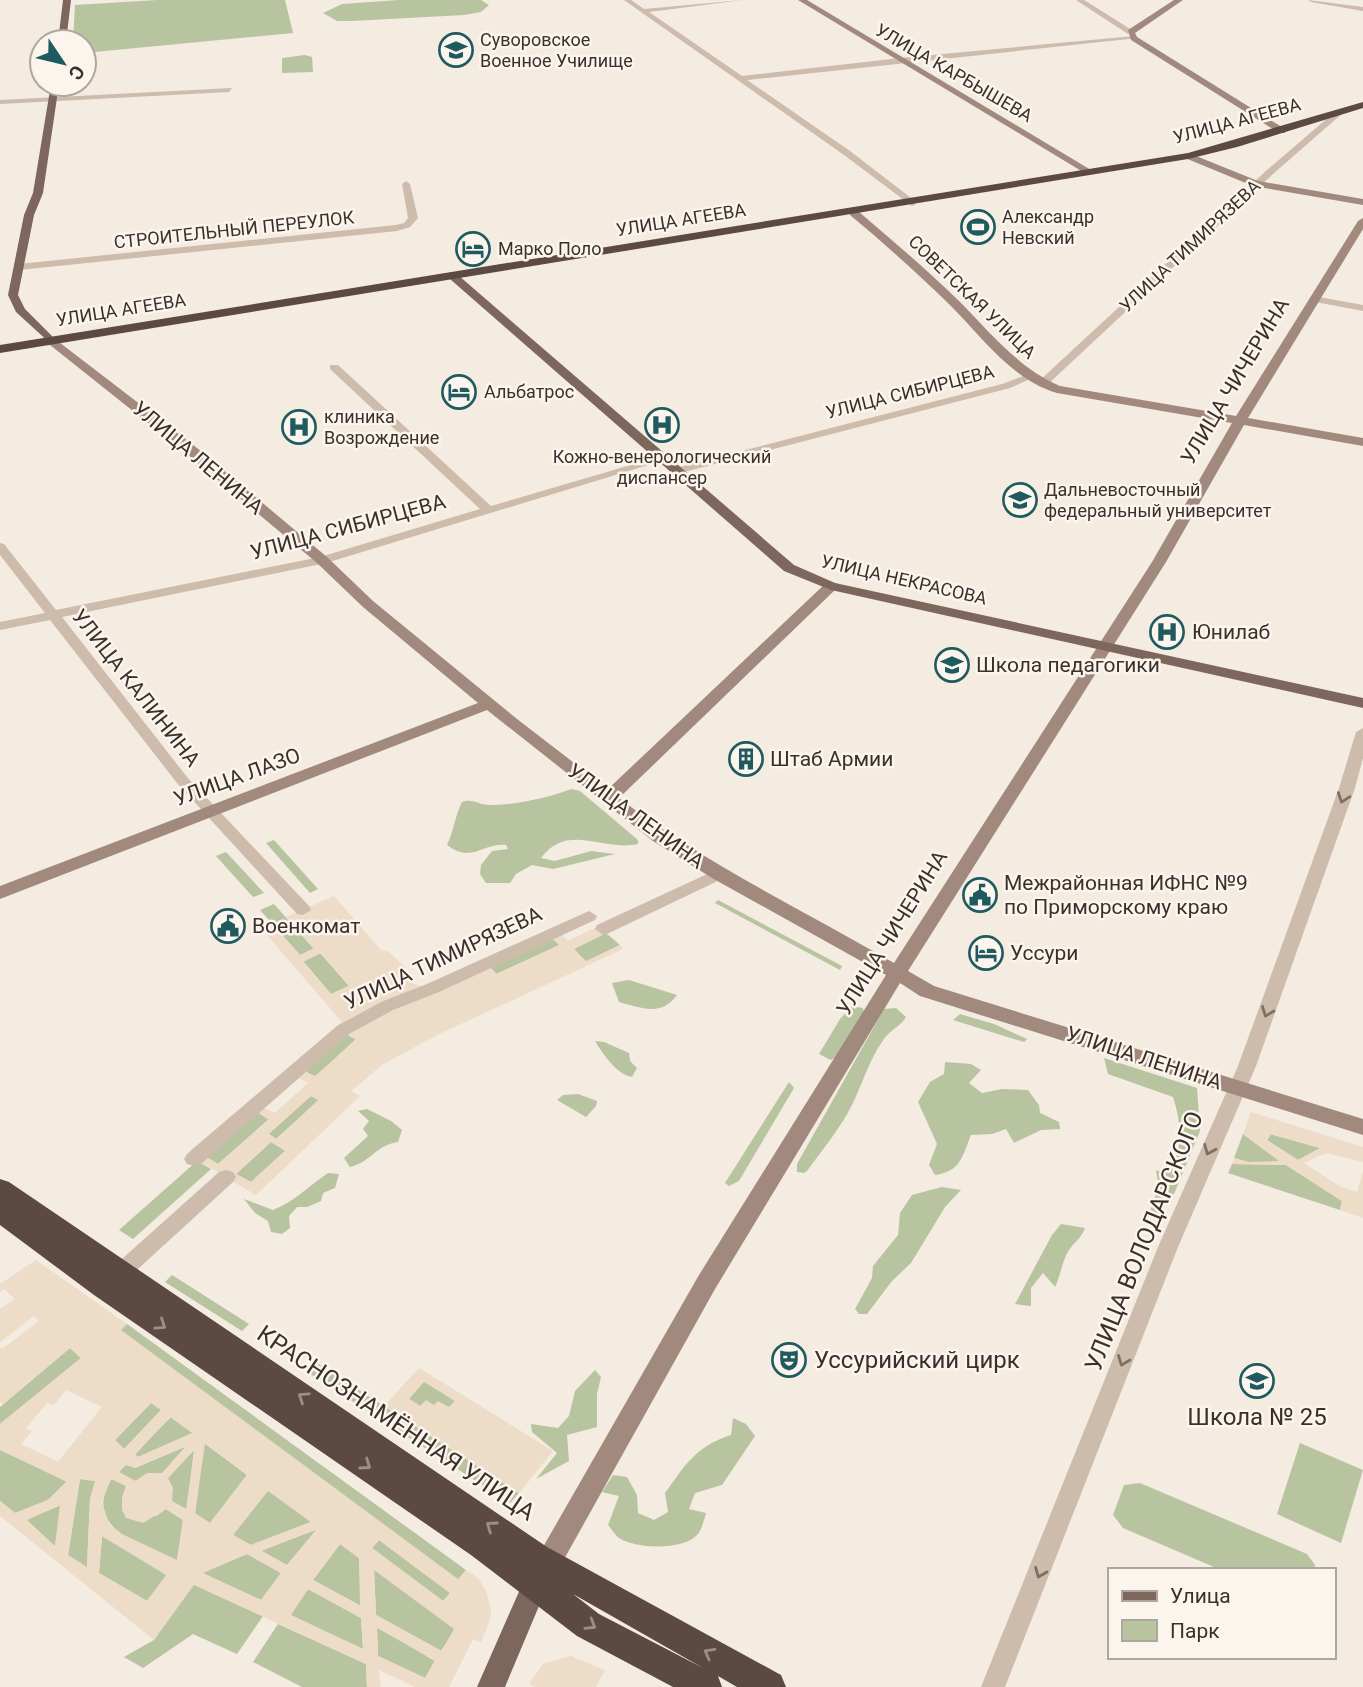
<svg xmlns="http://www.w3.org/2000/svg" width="1363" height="1687" viewBox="0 0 1363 1687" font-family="Roboto,sans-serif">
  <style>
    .green { fill: #b8c4a0 }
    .plaza { fill: #ecdcc8; fill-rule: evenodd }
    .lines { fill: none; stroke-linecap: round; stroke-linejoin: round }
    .street { fill: #cdbbac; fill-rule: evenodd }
    .secondary { fill: #a18a7d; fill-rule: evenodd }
    .primary { fill: #7d675c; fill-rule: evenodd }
    .highway { fill: #5c4a42; fill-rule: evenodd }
    .oneway { stroke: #7d6f65 }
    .oneway2 { stroke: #9c8e87 }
    .labels { text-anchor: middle; stroke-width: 5; stroke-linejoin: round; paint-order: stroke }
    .far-poi-label { font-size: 18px; fill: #3b302b; stroke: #fbf5ee; text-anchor: start }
    .far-street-label { font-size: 18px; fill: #3b302b; stroke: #fbf5ee }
    .street-label { font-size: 21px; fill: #3b302b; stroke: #fbf5ee }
    .poi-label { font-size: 21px; fill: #3b302b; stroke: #fbf5ee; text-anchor: start }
    .near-street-label { font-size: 24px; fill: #3b302b; stroke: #fbf5ee }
    .near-poi-label { font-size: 24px; fill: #3b302b; stroke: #fbf5ee; text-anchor: start }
  </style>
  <rect width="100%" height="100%" fill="#f4ebe1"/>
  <path class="green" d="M157,0H285L293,33L84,53V42H73L75,5Z
    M399,0H481L489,5L481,12L464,15L352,21H337L323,13L342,4Z
    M305,55L312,57L313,72L282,73V58Z
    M572,789L580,791L638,840V844C602,852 568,822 541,858L555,861L591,851L615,854L553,869L532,865L516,874L510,883H486L480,874L481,865L492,851L508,849L506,845C482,843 472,864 447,845C454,830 455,816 462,802C473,798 479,805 489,805C517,805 546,798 572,789Z
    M274,840L318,889L310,893L266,843Z
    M226,852L264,893L253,897L216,856Z
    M718,900L842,966L840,970L715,903Z
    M274,904L314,949L300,955L260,910Z
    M606,933L620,945L586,962L574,949Z
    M553,939L560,945L496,974L490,968Z
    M320,953L349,986L331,994L303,961Z
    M629,980L677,995C661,1017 642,1008 619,1002L612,983Z
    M852,1006L863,1008L864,1013L840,1055L831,1060L819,1054L840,1019Z
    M896,1008L906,1017C901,1026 890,1030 884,1039C870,1058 863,1082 853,1103C842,1126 823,1149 807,1171L804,1173L797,1172V1164L884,1009Z
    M960,1014L994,1024L1027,1039L1024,1042L953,1020Z
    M346,1034L356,1039L315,1077L305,1071Z
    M595,1041L604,1042L629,1053L630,1061L637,1068L632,1077C616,1074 603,1054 595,1041Z
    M1104,1058L1197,1088L1200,1131L1174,1194L1155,1218L1148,1217L1159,1186L1156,1171L1170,1170C1184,1147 1181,1122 1173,1097L1108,1074Z
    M945,1062L971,1064L981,1070L969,1083L982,1093L1002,1089L1028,1090L1039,1105L1040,1113L1059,1122L1060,1129L1041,1130L1014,1143L1006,1129L992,1134L971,1135C962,1157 961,1171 935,1175L929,1165L937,1144L918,1102L930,1082L944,1074Z
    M789,1082L794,1088L739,1181L729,1186L725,1183Z
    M578,1094L597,1101L596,1106L586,1117L557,1100L563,1095Z
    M311,1096L319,1100L276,1139L268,1134Z
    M367,1109L391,1121L402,1130L398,1142C376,1145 371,1162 350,1167L344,1158L368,1136L363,1129L369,1121L358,1111Z
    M257,1112L269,1119L218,1164L206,1157Z
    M1243,1134L1281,1162H1248L1234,1158Z
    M1270,1134L1320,1148L1298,1160L1267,1140Z
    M271,1142L286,1150L251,1182L236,1174Z
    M197,1161L211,1169L133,1239L119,1230Z
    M1232,1164L1286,1165L1342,1201L1340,1210L1228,1173Z
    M328,1173L339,1174L335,1188L323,1193L321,1201L307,1207H297L289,1216L290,1228L282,1234L271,1232L268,1221L255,1213L244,1199L273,1210C294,1202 310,1185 328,1173Z
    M942,1187L961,1190L945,1207L911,1263L892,1281L867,1314H859L855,1309L872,1278L873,1266L898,1235L900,1213L912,1195Z
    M1061,1224L1085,1228C1081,1239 1075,1241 1069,1250C1064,1256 1060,1277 1055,1287L1043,1273L1031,1288V1306L1015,1304L1052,1235Z
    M172,1275L249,1324L242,1331L165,1282Z
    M127,1324L466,1570L458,1580L120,1330Z
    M70,1348L81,1358L0,1424V1407Z
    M314,1361L519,1493L510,1503L304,1370Z
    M595,1370L601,1377L597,1394V1427L567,1435L569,1461L536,1479L557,1453L532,1432L531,1424L558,1428L569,1416L575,1391Z
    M424,1381L455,1401L449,1407L420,1406L409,1399Z
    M151,1403L161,1410L124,1449L115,1440Z
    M171,1417L193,1433L138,1457L134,1454Z
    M733,1418L746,1424L755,1436L722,1485L695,1493L689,1509L706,1513C704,1519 702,1529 698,1534C684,1551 636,1549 619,1538C615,1535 611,1528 608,1525L619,1496L602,1492L613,1475L627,1477L637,1495L638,1513L654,1520L668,1512L665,1493C686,1464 695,1447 731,1435Z
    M204,1443L247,1475L210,1523L195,1514Z
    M1300,1443L1363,1470L1341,1543L1277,1514Z
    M187,1446L162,1474L135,1481L119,1472L126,1464L135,1468Z
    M0,1450L67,1481L48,1500L15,1513L0,1501Z
    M194,1450L187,1510L172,1501L168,1478Z
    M112,1478L126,1486L122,1498V1510L156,1516L166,1509L183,1520L177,1561C141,1544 81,1529 112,1478Z
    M80,1479L96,1481L90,1499L87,1568L68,1555Z
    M1140,1483L1307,1554L1315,1565L1314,1570H1221L1123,1528L1113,1515L1124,1485Z
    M268,1490L311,1522L251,1545L233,1535Z
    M61,1505L55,1547L26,1520Z
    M317,1529L287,1565L261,1551Z
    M102,1536L167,1575L147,1601L99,1573Z
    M379,1540L450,1593L443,1601L372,1548Z
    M340,1544L359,1558L361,1606L313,1580Z
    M247,1554L281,1573L261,1600L202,1573Z
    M374,1569L455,1629L441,1651L376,1615Z
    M193,1584L263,1616L237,1654L193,1634L143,1668L124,1657L154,1640Z
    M308,1589L361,1618L363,1649L290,1615Z
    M278,1624L366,1664L367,1687H302L253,1662Z
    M377,1627L435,1661L425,1678L378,1656Z"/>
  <path class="plaza" d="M334,896L381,950L389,952L406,968V976L412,983L424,987L585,913L562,935L568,941L599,926L606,933L574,949L586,961L620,945L623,949L437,1035L382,1065L351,1091L360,1096L256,1195L192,1157L195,1154L190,1151L342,1022L261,928L272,924L300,955L314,948L286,917ZM553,939L559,945L497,974L491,968ZM321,953L349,986L331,994L303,962ZM346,1034L356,1040L315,1076L306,1072ZM297,1077L308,1083L275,1113L264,1108ZM311,1096L318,1100L277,1139L269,1134ZM257,1112L269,1120L218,1164L206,1157ZM271,1142L285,1151L251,1182L236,1174Z
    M1251,1112L1363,1147V1162L1326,1153L1304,1163L1339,1186L1357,1192L1363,1171V1218L1340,1210L1342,1201L1286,1165L1232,1164L1234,1158L1248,1162L1279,1161L1243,1134ZM1271,1134L1319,1148V1149L1298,1160L1267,1141Z
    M36,1260L127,1324L121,1330L458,1579L466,1570L478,1578L486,1591L491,1610L490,1620L481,1642L473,1639L449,1687H415L379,1670L381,1687H367L366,1664L194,1585L154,1640L0,1516V1501L15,1513L48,1500L67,1482L0,1450V1424L81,1358L70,1348L3,1404L0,1402V1348L2,1349L39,1321L34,1316L0,1342V1309L15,1299L4,1289L0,1292V1284ZM66,1390L102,1407L58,1462L21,1444L32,1431L26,1428L47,1403L54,1405ZM151,1403L161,1410L124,1449L115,1440ZM170,1417L192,1433L138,1457L135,1455ZM205,1443L247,1475L210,1523L195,1513ZM185,1447L162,1473H147L135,1481L119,1472L126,1465L134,1468ZM193,1451L194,1452L186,1509L172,1501L173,1488L168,1478ZM80,1479L95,1481L90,1499L87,1567L68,1555ZM111,1479L126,1486L122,1498V1510L126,1518L143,1523L166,1509L183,1520L177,1560L122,1534L109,1524L102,1502ZM268,1491L311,1522L251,1545L233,1535ZM60,1505L55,1546L27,1520ZM316,1530L287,1565L262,1551V1550ZM102,1536L166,1575L147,1601L99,1573ZM379,1540L450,1593V1594L443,1601L372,1548ZM340,1544L359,1558L360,1606L313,1580ZM247,1554L281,1573L261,1600L203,1573ZM374,1570L454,1629L442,1651L376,1615ZM308,1589L361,1618L363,1649L291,1615ZM377,1628L435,1660L425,1678L378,1656Z
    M419,1368L553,1451L519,1493L384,1406ZM424,1382L455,1401L449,1407L438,1401L434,1405L426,1400L420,1406L409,1399Z
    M571,1656L605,1670L596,1687H535L529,1684L543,1664Z"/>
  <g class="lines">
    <path class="street" d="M624,0H631L644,9L743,0L649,12L742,76L900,58L1134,36L1138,38L747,80L850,151L915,201V205L912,206L844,155Z
      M1076,0H1084L1135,32L1128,34Z
      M1308,0L1363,7V11L1311,2Z
      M232,88L229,92L0,104V100Z
      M1337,110L1344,112L1273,174L1046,386H1038V382L1267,170Z
      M406,181L410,184L418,218L410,227L397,231L19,270L14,267L19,264L396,225L404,223L408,218L402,184Z
      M1314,296L1363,305V311L1310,301L1309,299Z
      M330,365H338L491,506L658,457L662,456L668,459L326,563L62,617L187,777L309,906L311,910L303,915L297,914L177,783L50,620L0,630V622L45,613L0,555V543L4,544L56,610L320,557L480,509L330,369Z
      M1026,375L1035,377L1010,388L680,473L676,475L670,471L672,469L1002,384Z
      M1363,728V758L1355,788L1256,1066L1178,1247L1005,1687H981L1158,1247L1238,1066L1339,788L1356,732Z
      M718,869L724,870L726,874L724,878L609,933L603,935L595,929L597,925Z
      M589,911L597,916L595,920L439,992L393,1010L349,1034L201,1164L194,1166L187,1164L184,1159L187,1154L337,1026L381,1002L427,984Z
      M226,1170L233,1172L236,1177L233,1182L127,1279L120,1281L113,1279L110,1273L113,1267L219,1172Z"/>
    <path class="secondary" d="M798,0H807L1096,173L1088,175Z
      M1174,0H1183L1135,33L1137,37L1285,129V133H1279L1131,40L1128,30Z
      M1185,154H1191L1258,181L1363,199V205L1253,186L1185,158Z
      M850,211H858C892,240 926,269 958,300C990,332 1018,368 1060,386L1236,416L1358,221L1363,218V229L1248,418L1363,438V446L1244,425L1166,562L908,971L934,986L1363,1119V1135L920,996L900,983L715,1289L553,1579L544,1582L535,1579L531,1570L535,1561L699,1275L886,975L712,878L653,841L487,710L0,899V886L478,703L363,607L317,563L187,454L45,341L55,339L197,448L327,557L373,601L517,719L608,789L826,583H836L838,586L836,589L619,798C705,864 800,908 894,963L1152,562L1232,423L1057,393C1012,380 982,337 950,305C918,274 885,244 850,215Z"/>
    <path class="primary" d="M63,0H71L66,42H58Z
      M51,84H59L43,193L34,215L18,295L25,309L57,341L51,344L16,312L8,295L24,215L33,193Z
      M450,275H458L794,565L835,583L1363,698V708L831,590L784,571L450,279Z
      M534,1575L543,1578L547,1587L505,1687H477L525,1578Z"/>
    <path class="highway" d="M1363,102V108L1237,147L1188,159L0,353V345L1188,153Z
      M0,1179L9,1182L547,1547L781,1675L786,1687H737L718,1676L722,1687H673L577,1636L471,1555L94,1295L0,1225ZM573,1594L703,1668L599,1614Z"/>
  </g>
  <defs><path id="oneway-chevron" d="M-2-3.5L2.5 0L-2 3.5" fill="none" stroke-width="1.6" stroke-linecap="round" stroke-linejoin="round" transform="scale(1.75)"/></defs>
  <g class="oneway">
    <use href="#oneway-chevron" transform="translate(1343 798) rotate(109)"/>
    <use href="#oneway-chevron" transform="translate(1267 1012) rotate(111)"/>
    <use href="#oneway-chevron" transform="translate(1209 1150) rotate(113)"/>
    <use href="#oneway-chevron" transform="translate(1123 1361) rotate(111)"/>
    <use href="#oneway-chevron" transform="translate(1040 1573) rotate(112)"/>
  </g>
  <g class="oneway2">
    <use href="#oneway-chevron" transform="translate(161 1325) rotate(34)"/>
    <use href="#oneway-chevron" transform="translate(303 1397) rotate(-146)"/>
    <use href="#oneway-chevron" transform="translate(366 1465) rotate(35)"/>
    <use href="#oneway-chevron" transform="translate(491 1526) rotate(-145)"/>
    <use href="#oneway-chevron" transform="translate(591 1625) rotate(31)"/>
    <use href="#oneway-chevron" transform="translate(709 1653) rotate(-151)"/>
  </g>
  <defs>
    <g id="university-ring" transform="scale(1.75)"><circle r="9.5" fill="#fbf5ee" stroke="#1f5a5e" stroke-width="1.5"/><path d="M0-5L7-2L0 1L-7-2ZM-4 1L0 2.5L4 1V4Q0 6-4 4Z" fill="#1f5a5e"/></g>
    <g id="stadium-ring" transform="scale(1.75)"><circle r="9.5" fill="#fbf5ee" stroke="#1f5a5e" stroke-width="1.5"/><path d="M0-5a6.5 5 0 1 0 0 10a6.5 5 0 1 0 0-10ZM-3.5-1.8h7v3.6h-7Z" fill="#1f5a5e"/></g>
    <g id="hotel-ring" transform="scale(1.75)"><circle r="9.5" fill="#fbf5ee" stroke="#1f5a5e" stroke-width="1.5"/><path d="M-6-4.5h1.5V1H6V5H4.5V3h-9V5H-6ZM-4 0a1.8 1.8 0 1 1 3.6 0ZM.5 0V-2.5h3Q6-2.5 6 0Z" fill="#1f5a5e"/></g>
    <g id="hospital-ring" transform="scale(1.75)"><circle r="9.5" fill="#fbf5ee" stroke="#1f5a5e" stroke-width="1.5"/><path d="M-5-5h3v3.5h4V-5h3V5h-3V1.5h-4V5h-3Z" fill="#1f5a5e"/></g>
    <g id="building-ring" transform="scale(1.75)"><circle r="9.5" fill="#fbf5ee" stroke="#1f5a5e" stroke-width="1.5"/><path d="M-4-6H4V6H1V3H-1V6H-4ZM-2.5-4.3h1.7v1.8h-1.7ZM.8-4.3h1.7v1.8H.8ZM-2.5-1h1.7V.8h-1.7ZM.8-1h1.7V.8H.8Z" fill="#1f5a5e"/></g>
    <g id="civic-ring" transform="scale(1.75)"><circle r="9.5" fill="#fbf5ee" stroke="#1f5a5e" stroke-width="1.5"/><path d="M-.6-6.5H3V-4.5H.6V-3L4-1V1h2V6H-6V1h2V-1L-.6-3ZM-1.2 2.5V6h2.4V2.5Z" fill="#1f5a5e"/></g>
    <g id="theatre-ring" transform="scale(1.75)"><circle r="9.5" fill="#fbf5ee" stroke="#1f5a5e" stroke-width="1.5"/><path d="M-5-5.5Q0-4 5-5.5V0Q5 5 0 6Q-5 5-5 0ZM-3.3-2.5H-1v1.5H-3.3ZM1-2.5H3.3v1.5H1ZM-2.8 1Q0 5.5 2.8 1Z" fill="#1f5a5e"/></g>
    <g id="school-ring" transform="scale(1.75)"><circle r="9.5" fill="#fbf5ee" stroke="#1f5a5e" stroke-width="1.5"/><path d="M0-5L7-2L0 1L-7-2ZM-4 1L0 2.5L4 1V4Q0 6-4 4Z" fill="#1f5a5e"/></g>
  </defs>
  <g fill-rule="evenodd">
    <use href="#university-ring" x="456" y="50"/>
    <use href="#stadium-ring" x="978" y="227"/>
    <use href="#hotel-ring" x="473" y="249"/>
    <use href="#hotel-ring" x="459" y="392"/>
    <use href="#hospital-ring" x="662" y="425"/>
    <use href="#hospital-ring" x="299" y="427"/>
    <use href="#university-ring" x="1020" y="500"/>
    <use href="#hospital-ring" x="1167" y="632"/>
    <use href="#university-ring" x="952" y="665"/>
    <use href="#building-ring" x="746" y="759"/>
    <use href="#civic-ring" x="980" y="895"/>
    <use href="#civic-ring" x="228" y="926"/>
    <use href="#hotel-ring" x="986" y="953"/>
    <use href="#theatre-ring" x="789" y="1360"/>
    <use href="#school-ring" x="1257" y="1381"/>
  </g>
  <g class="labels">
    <g class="far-poi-label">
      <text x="480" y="46">Суворовское<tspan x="480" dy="21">Военное Училище</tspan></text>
      <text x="1002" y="223">Александр<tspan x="1002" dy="21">Невский</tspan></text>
      <text x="498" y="255">Марко Поло</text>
      <text x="484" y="398">Альбатрос</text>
      <text x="324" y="423">клиника<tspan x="324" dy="21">Возрождение</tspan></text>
      <text x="662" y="463" text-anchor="middle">Кожно-венерологический<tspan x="662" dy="21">диспансер</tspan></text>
      <text x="1044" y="496">Дальневосточный<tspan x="1044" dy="21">федеральный университет</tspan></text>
    </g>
    <g class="far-street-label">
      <text transform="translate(954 73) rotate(30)" y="6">УЛИЦА КАРБЫШЕВА</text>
      <text transform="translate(1237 121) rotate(-15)" y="6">УЛИЦА АГЕЕВА</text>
      <text transform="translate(681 220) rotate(-9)" y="6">УЛИЦА АГЕЕВА</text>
      <text transform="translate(234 230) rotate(-6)" y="6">СТРОИТЕЛЬНЫЙ ПЕРЕУЛОК</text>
      <text transform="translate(1190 246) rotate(-43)" y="6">УЛИЦА ТИМИРЯЗЕВА</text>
      <text transform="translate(972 297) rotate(44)" y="6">СОВЕТСКАЯ УЛИЦА</text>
      <text transform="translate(121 310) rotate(-9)" y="6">УЛИЦА АГЕЕВА</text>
      <text transform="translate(910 392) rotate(-14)" y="6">УЛИЦА СИБИРЦЕВА</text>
      <text transform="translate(904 580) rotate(13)" y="6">УЛИЦА НЕКРАСОВА</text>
    </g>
    <g class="street-label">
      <text transform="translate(1235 381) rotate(-59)" y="7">УЛИЦА ЧИЧЕРИНА</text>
      <text transform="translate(198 458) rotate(40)" y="7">УЛИЦА ЛЕНИНА</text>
      <text transform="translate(348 527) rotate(-15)" y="7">УЛИЦА СИБИРЦЕВА</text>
      <text transform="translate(136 688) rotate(52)" y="7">УЛИЦА КАЛИНИНА</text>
      <text transform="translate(237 777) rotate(-20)" y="7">УЛИЦА ЛАЗО</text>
      <text transform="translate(636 816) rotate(36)" y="7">УЛИЦА ЛЕНИНА</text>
      <text transform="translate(892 933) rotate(-58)" y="7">УЛИЦА ЧИЧЕРИНА</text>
      <text transform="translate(443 958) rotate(-25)" y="7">УЛИЦА ТИМИРЯЗЕВА</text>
      <text transform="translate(1144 1058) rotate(18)" y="7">УЛИЦА ЛЕНИНА</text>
    </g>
    <g class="poi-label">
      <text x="1192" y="639">Юнилаб</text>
      <text x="976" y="672">Школа педагогики</text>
      <text x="770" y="766">Штаб Армии</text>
      <text x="1004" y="890">Межрайонная ИФНС №9<tspan x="1004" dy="24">по Приморскому краю</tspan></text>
      <text x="252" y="933">Военкомат</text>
      <text x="1010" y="960">Уссури</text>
    </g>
    <g class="near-street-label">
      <text transform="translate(1144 1241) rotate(-68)" y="8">УЛИЦА ВОЛОДАРСКОГО</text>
      <text transform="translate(396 1423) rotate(34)" y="8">КРАСНОЗНАМЁННАЯ УЛИЦА</text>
    </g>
    <g class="near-poi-label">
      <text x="814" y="1368">Уссурийский цирк</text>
      <text x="1257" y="1425" text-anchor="middle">Школа № 25</text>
    </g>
  </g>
  <rect x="1108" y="1568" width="228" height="91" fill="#fbf5ee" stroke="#aea6a0" stroke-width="2"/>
  <rect x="1122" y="1591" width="35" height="10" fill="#7d675c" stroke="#aea6a0" stroke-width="2"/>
  <text x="1170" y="1603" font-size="21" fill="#3b302b">Улица</text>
  <rect x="1122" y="1620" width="35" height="21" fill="#b8c4a0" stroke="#aea6a0" stroke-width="2"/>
  <text x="1170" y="1638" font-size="21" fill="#3b302b">Парк</text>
  <g transform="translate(63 63) rotate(125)"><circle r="33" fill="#fbf5ee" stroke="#aea6a0" stroke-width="2"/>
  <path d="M0-5L12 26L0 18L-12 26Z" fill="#1f5a5e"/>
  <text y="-10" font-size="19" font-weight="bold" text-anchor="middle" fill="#3b302b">С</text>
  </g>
</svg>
